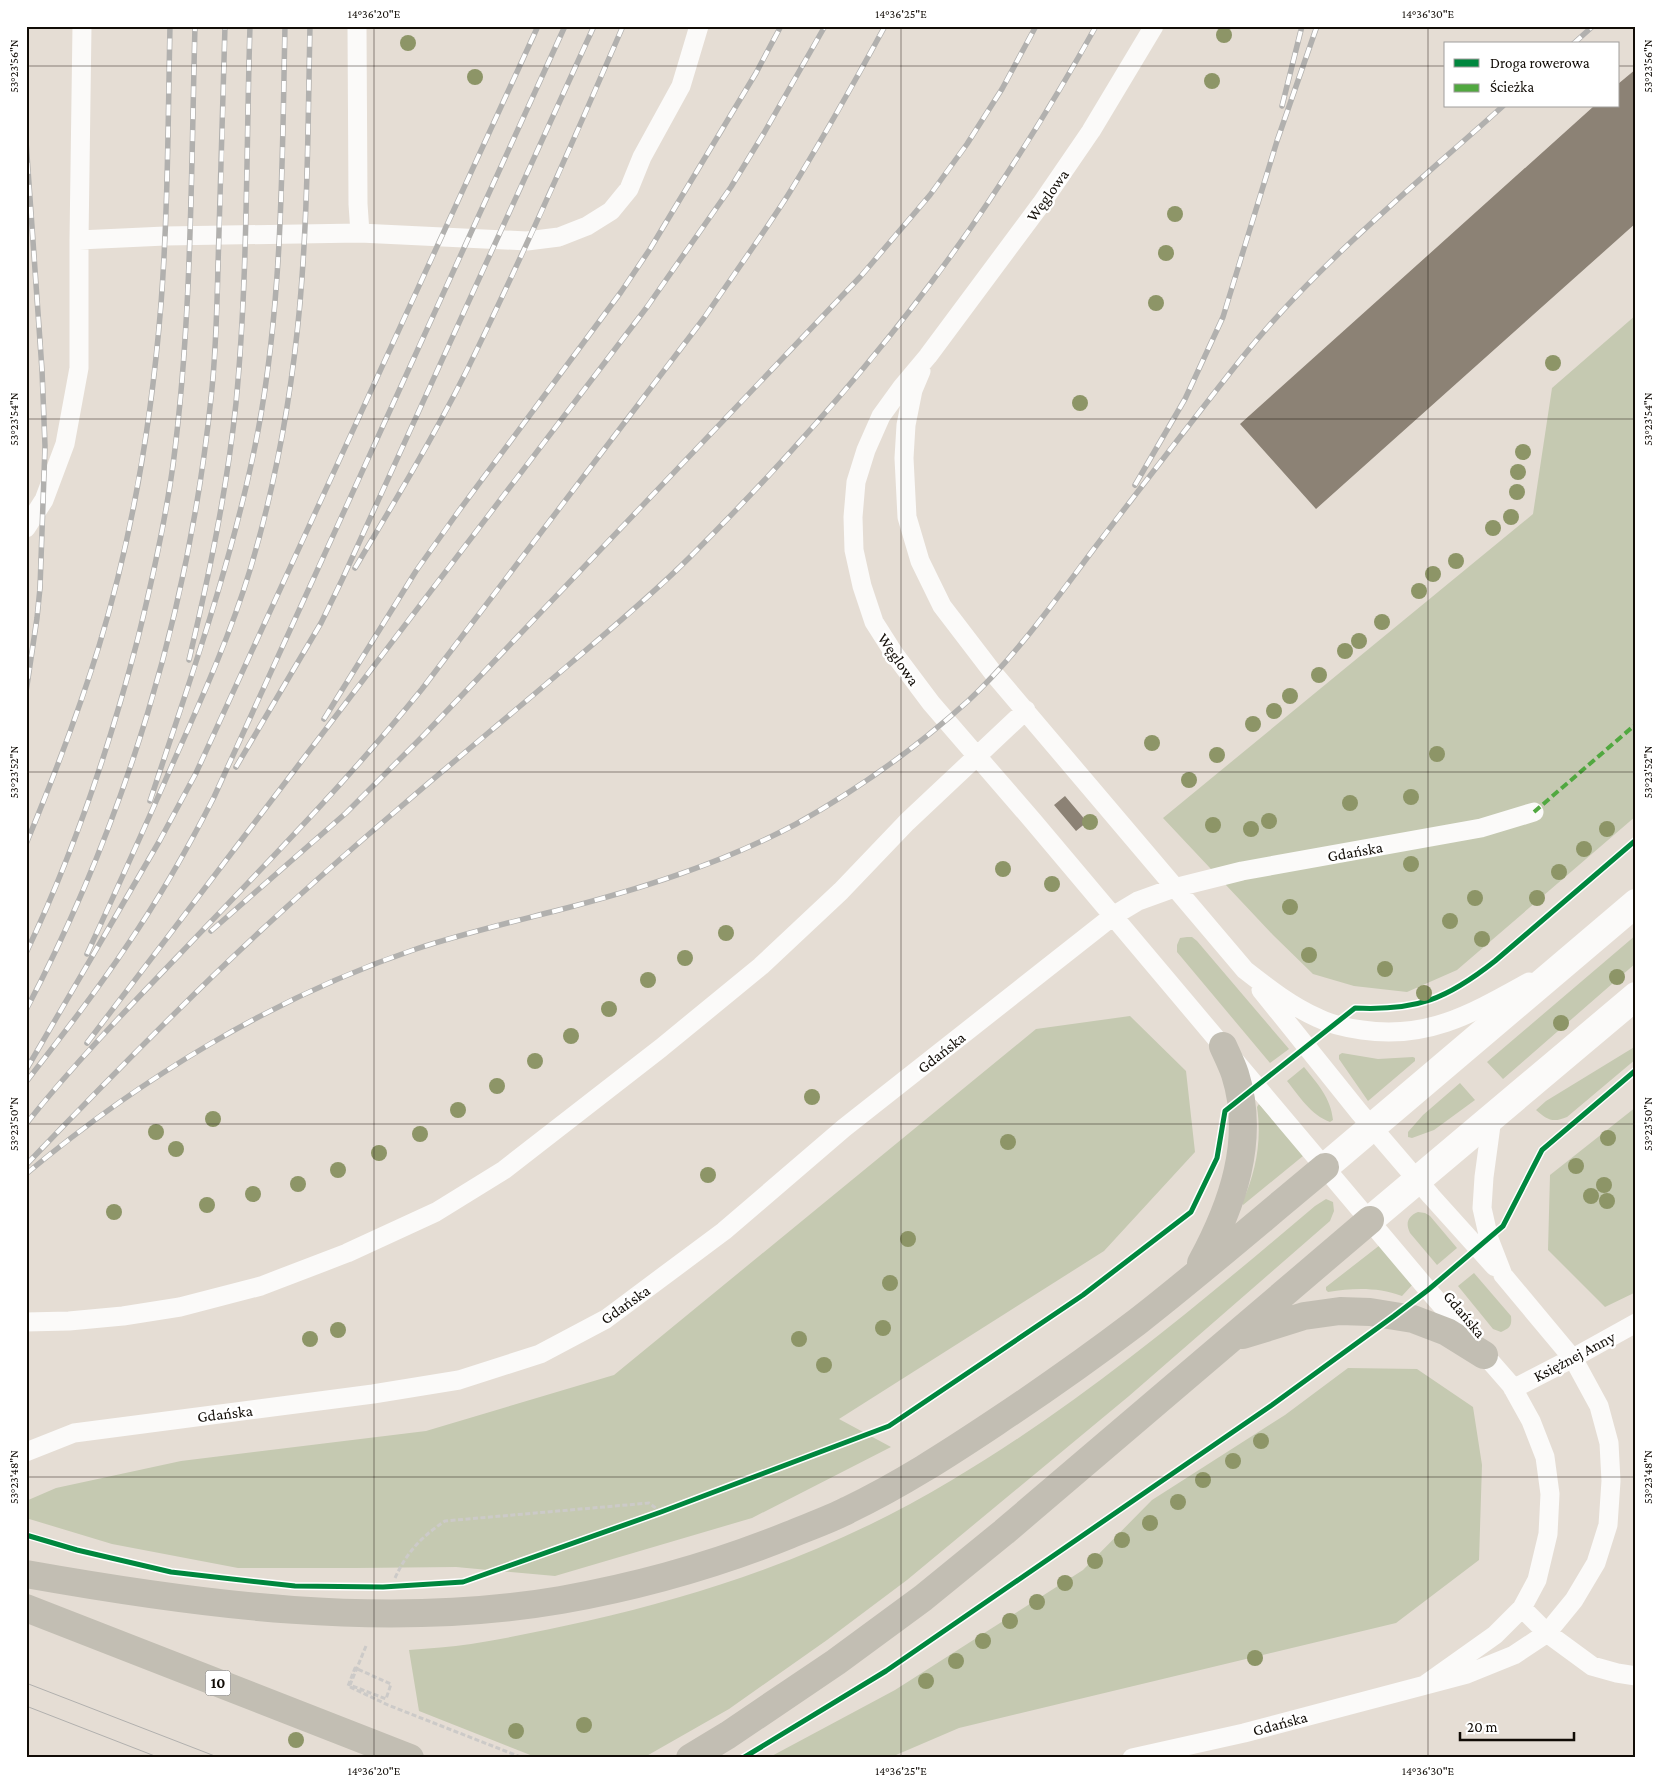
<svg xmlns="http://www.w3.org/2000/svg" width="1662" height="1784" viewBox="0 0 1662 1784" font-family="'Crimson Pro',serif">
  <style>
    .green { fill: #c5c9b1 }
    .building { fill: #8c8275 }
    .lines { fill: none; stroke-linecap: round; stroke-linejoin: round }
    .path { stroke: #cccac8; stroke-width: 3; stroke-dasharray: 5 2.5; stroke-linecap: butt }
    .service { stroke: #fbfaf9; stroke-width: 19 }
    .tertiary { stroke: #fbfaf9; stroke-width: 28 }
    .primary { stroke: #c2beb3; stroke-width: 28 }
    .tram { stroke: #b1b0ae; stroke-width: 1 }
    .rail-casing { stroke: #b1b0ae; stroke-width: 5.5 }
    .rail { stroke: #fff; stroke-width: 4; stroke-dasharray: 11; stroke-linecap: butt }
    .quiet { stroke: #51a840; stroke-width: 4; stroke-dasharray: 8 4; stroke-linecap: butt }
    .cycleway-casing { stroke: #fff; stroke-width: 8 }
    .cycleway { stroke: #00873e; stroke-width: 5 }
    .tree { fill: #8d9567 }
    .ticks { fill: none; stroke: #110c06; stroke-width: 1; stroke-opacity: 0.45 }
    .labels { text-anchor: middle; stroke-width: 5; stroke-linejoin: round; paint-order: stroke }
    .shield { fill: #fff; stroke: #585551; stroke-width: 1 }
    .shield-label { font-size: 15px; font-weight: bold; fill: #110c06 }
    .street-label { font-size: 16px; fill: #110c06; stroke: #fff }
    .neatline { fill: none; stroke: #110c06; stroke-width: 2 }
    .ticks-label { font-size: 12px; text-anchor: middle; fill: #110c06 }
  </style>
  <rect width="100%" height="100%" fill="#e5ddd4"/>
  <path class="green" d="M1636,315V816L1457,970L1407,992L1354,986L1313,974L1273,935L1163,818L1533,514L1552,388Z
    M1636,935V963L1503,1079L1487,1062Z
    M1187,937H1192L1197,941L1289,1049L1270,1063L1177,952V945L1180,938Z
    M1130,1016L1186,1071L1195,1152L1104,1251L839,1419L891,1447L752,1518L555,1576L456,1567L356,1568H238L112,1544L26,1518V1501L56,1488L181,1461L426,1431L614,1375L1036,1029Z
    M1636,1046V1059L1567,1117C1553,1123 1547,1120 1536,1110L1546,1101Z
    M1342,1053L1378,1059L1413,1057L1415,1058V1061L1368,1101L1339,1059V1055Z
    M1304,1067C1317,1083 1331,1098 1333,1120L1330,1122C1311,1115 1299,1096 1287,1081Z
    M1460,1083L1475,1100L1434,1130L1412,1138L1408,1137V1132L1423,1115Z
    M1259,1104L1303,1153V1156L1243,1205L1242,1203C1256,1172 1262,1141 1257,1107Z
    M1636,1107V1292L1605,1307L1548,1250L1550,1175Z
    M1326,1199L1333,1202L1334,1211L1330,1221L1129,1396L907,1580L827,1640L729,1709L643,1758H538L419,1711L409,1650C430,1648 451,1647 471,1644C510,1638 549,1629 587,1621C715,1592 840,1548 952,1480C1083,1402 1199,1304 1315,1206Z
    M1418,1212L1425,1213L1430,1216L1457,1248L1437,1265L1410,1233C1405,1223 1408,1216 1418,1212Z
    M1380,1245L1413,1284L1402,1296C1377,1287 1354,1288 1328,1292L1326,1290V1287Z
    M1474,1273L1511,1316C1512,1326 1510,1328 1501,1332L1493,1329L1458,1286Z
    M1348,1368L1417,1369L1473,1407L1482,1465L1479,1560L1396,1623L959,1728L889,1758H768L895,1690L1083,1570L1152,1500L1285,1415Z"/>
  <path class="building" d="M1636,69V223L1316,509L1240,424L1594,106H1618V84Z
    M1065,796L1087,822L1076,831L1054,805Z"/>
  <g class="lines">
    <path class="path" d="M395,1578C407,1552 421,1537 445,1521L649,1503L661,1512
      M366,1646L350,1685L386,1699L391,1684L355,1668L348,1686L388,1705L523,1758"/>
    <path class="service" d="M82,26L79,240L165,236L360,233L358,204L357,26
      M1154,26L1091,131L1041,204L928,356L902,387L881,416L866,450L856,482L853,517L854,550L862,586L874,622L895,655L931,703L1033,821L1428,1290L1511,1385L1531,1421L1545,1457L1550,1494L1548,1534L1537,1580L1522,1608L1495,1635L1426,1684
      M360,233L527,241L559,237L587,226L611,211L629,189L642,157L681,86L699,26
      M921,371L913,390L906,425L904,458L907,517L920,561L942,606L994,674L1245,970C1268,988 1291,1006 1318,1018C1332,1025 1347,1028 1362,1030C1428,1040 1473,1013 1529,982
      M26,528L44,500L65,444L79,368V240
      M1261,990L1359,1112L1431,1196L1495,1267
      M26,1322L69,1321L123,1316L180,1307L261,1286L347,1253L436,1212L504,1170L661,1048L761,966L841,891L907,822L1026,710
      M1513,1389L1573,1358L1636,1323
      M26,1452L74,1433L373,1394L459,1380L540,1354L606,1319L724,1231L844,1128L1113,916L1138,901L1174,888L1242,871L1481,828L1534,812
      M1522,1608L1547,1633L1592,1666L1617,1673L1636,1676
      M1132,1758L1244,1733L1467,1674L1514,1655L1547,1633L1574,1600L1596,1563L1608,1525L1611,1481L1609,1443L1599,1406L1574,1360L1503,1275L1489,1239L1482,1208L1484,1177L1492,1118"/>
    <path class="tertiary" d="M1325,1167L1636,903
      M1370,1220L1636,996"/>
    <path class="primary" d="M1201,1263C1232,1206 1256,1140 1235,1074C1232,1065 1227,1055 1223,1046
      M1243,1335L1304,1316L1340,1311L1370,1312L1413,1319L1447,1332L1484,1355
      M26,1574C200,1605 386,1630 561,1600C640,1586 715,1565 789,1535C808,1527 829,1520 848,1510C900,1485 948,1454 996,1422C1044,1390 1091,1357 1137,1322C1201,1272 1262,1219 1325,1167
      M26,1608L410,1758
      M690,1758L728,1735L836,1662L923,1598L1004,1532L1370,1220"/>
    <path class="tram" d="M26,1683L220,1758
      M26,1706L160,1758"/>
    <g class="rail-casing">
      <path id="rail" d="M1573,44L1593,26
        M1282,106L1302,26
        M26,141L42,370L45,446L40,588L37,618L26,692
        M1135,485L1185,399L1223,317L1277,141L1317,26
        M355,568C394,503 433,438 467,370C522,258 573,142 623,26
        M189,660C209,575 227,490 236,403C248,278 246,152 250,26
        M324,719L416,571L458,512L621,292L650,249L756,73L781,26
        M236,767L321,623L342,580L594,26
        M150,801C190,680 234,557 258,431C283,298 282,161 285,26
        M26,844C53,779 78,714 99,646C132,538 152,417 161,304C168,212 168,119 170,26
        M211,931L346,813L424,735L861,276L930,195L967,144L1002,89L1036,26
        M26,953C74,852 110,746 138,638C152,581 165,523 173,465C192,320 191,173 195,26
        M87,954C116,891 145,827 173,763C201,700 230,636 250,570C276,483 292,393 300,303C308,211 308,118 310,26
        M26,1010C126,820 189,611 211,398C216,354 217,310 218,266C221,186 223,106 225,26
        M87,1043L647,307L731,187L764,133L825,26
        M26,1070L160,840L196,773L538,26
        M26,1082C61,1037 96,992 128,944C160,897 188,848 214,797L565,26
        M26,1124C73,1065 126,1010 179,955C262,868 346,783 422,689L704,318C732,277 761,237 788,195C822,140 854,83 885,26
        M26,1165C88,1100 151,1036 215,974C274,917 335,863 397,810C455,760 514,712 572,662C612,628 653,594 690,557C799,448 903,330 989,201C1027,144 1063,86 1096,26
        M26,1174C141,1078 274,997 416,949C462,934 508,923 555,911C637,890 721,864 796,824C857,790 916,748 968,701C1015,657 1054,602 1093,550C1142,486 1191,422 1241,359C1317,264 1413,187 1503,106"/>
    </g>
    <use href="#rail" class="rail"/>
    <path class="quiet" d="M1534,812L1636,724"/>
    <g class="cycleway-casing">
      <path id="cycleway" d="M26,1535L77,1550L171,1572L232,1579L295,1586L383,1587L463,1582L661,1512L889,1426L1083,1295L1191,1212L1217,1158L1225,1111L1355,1008C1417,1011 1447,999 1495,961L1636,840
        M743,1758L886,1671L1272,1405L1394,1316L1428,1290L1503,1226L1542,1150L1636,1070"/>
    </g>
    <use href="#cycleway" class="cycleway"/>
  </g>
  <g class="tree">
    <circle cx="1224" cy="35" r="8"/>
    <circle cx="408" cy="43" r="8"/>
    <circle cx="475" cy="77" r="8"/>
    <circle cx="1212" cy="81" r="8"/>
    <circle cx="1175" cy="214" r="8"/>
    <circle cx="1166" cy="253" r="8"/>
    <circle cx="1156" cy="303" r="8"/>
    <circle cx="1553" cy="363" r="8"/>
    <circle cx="1080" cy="403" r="8"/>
    <circle cx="1523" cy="452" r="8"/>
    <circle cx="1518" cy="472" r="8"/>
    <circle cx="1517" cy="492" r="8"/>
    <circle cx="1511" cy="517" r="8"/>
    <circle cx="1493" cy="528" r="8"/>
    <circle cx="1456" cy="561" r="8"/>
    <circle cx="1433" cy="574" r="8"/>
    <circle cx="1419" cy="591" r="8"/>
    <circle cx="1382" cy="622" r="8"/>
    <circle cx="1359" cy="641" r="8"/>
    <circle cx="1345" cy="651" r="8"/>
    <circle cx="1319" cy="675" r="8"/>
    <circle cx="1290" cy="696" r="8"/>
    <circle cx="1274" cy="711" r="8"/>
    <circle cx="1253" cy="724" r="8"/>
    <circle cx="1152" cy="743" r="8"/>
    <circle cx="1437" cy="754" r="8"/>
    <circle cx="1217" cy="755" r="8"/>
    <circle cx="1189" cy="780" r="8"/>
    <circle cx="1411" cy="797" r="8"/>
    <circle cx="1350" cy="803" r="8"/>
    <circle cx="1269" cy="821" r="8"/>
    <circle cx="1090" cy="822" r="8"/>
    <circle cx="1213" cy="825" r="8"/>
    <circle cx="1251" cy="829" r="8"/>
    <circle cx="1607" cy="829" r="8"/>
    <circle cx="1584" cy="849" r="8"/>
    <circle cx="1411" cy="864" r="8"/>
    <circle cx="1003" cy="869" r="8"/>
    <circle cx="1559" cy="872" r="8"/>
    <circle cx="1052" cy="884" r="8"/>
    <circle cx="1475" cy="898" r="8"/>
    <circle cx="1537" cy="898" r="8"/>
    <circle cx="1290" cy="907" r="8"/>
    <circle cx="1450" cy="921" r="8"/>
    <circle cx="726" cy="933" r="8"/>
    <circle cx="1482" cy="939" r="8"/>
    <circle cx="1309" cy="955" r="8"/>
    <circle cx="685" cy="958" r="8"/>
    <circle cx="1385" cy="969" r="8"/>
    <circle cx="1617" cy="977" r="8"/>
    <circle cx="648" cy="980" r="8"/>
    <circle cx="1424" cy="993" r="8"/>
    <circle cx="609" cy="1009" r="8"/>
    <circle cx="1561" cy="1023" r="8"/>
    <circle cx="571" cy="1036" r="8"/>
    <circle cx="535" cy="1061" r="8"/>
    <circle cx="497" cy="1086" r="8"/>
    <circle cx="812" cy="1097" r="8"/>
    <circle cx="458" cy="1110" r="8"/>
    <circle cx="213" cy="1119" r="8"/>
    <circle cx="156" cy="1132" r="8"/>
    <circle cx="420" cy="1134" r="8"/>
    <circle cx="1608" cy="1138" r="8"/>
    <circle cx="1008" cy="1142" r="8"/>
    <circle cx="176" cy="1149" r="8"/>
    <circle cx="379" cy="1153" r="8"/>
    <circle cx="1576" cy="1166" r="8"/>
    <circle cx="338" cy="1170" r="8"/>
    <circle cx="708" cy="1175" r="8"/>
    <circle cx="298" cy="1184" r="8"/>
    <circle cx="1604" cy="1185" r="8"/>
    <circle cx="253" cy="1194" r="8"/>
    <circle cx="1591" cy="1196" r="8"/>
    <circle cx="1607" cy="1201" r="8"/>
    <circle cx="207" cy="1205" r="8"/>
    <circle cx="114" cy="1212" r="8"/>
    <circle cx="908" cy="1239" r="8"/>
    <circle cx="890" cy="1283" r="8"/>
    <circle cx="883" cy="1328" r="8"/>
    <circle cx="338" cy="1330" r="8"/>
    <circle cx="310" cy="1339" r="8"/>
    <circle cx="799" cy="1339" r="8"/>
    <circle cx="824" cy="1365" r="8"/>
    <circle cx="1261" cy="1441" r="8"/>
    <circle cx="1233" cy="1461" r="8"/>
    <circle cx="1203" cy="1480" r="8"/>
    <circle cx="1178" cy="1502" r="8"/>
    <circle cx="1150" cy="1523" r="8"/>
    <circle cx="1122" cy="1540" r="8"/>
    <circle cx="1095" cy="1561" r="8"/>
    <circle cx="1065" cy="1583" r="8"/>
    <circle cx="1037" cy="1602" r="8"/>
    <circle cx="1010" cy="1621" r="8"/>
    <circle cx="983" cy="1641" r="8"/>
    <circle cx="1255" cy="1658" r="8"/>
    <circle cx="956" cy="1661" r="8"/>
    <circle cx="926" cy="1681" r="8"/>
    <circle cx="584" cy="1725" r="8"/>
    <circle cx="516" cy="1731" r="8"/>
    <circle cx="296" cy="1740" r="8"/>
  </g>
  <path class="ticks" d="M374,26V1758M901,26V1758M1428,26V1758M26,66H1446M1618,66H1636M26,419H1636M26,772H1636M26,1124H1636M26,1477H1636"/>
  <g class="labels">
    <rect class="shield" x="205.5" y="1670.5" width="25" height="25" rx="4"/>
    <g class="shield-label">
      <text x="218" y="1688">10</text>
    </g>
    <g class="street-label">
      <text transform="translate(1047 195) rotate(-54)" y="6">Węglowa</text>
      <text transform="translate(899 659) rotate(55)" y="6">Węglowa</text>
      <text transform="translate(1355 851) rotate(-10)" y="6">Gdańska</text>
      <text transform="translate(941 1052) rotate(-38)" y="6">Gdańska</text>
      <text transform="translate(625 1304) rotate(-35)" y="6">Gdańska</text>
      <text transform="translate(1465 1314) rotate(50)" y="6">Gdańska</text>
      <text transform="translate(1574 1356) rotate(-28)" y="6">Księżnej Anny</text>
      <text transform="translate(225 1413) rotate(-7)" y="6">Gdańska</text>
      <text transform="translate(1280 1723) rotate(-15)" y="6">Gdańska</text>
    </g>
  </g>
  <rect width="1662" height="1784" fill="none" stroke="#ffffff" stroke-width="55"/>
  <rect x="1444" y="42" width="175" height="65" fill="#ffffff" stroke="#a09e9b"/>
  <rect x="1454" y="59" width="25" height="8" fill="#00873e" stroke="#a09e9b"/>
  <text x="1490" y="68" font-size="15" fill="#110c06">Droga rowerowa</text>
  <rect x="1454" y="84" width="25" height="8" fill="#51a840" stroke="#a09e9b"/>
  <text x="1490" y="92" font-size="15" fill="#110c06">Ścieżka</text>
  <path d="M1460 1732v8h114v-8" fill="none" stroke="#110c06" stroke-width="2.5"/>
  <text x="1467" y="1732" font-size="15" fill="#110c06" stroke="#ffffff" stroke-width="4" paint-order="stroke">20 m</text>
  <rect x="28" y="28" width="1606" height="1728" class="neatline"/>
  <g class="ticks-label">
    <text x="374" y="18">14°36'20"E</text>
    <text x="901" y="18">14°36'25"E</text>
    <text x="1428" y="18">14°36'30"E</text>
    <text transform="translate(14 66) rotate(-90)" y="4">53°23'56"N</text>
    <text transform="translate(1648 66) rotate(-90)" y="4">53°23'56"N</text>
    <text transform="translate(14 419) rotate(-90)" y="4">53°23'54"N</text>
    <text transform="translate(1648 419) rotate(-90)" y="4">53°23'54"N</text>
    <text transform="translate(14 772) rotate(-90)" y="4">53°23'52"N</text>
    <text transform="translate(1648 772) rotate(-90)" y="4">53°23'52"N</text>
    <text transform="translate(14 1124) rotate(-90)" y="4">53°23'50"N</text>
    <text transform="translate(1648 1124) rotate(-90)" y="4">53°23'50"N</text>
    <text transform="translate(14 1477) rotate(-90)" y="4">53°23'48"N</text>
    <text transform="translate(1648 1477) rotate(-90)" y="4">53°23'48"N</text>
    <text x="374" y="1775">14°36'20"E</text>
    <text x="901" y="1775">14°36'25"E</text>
    <text x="1428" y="1775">14°36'30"E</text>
  </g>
</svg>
